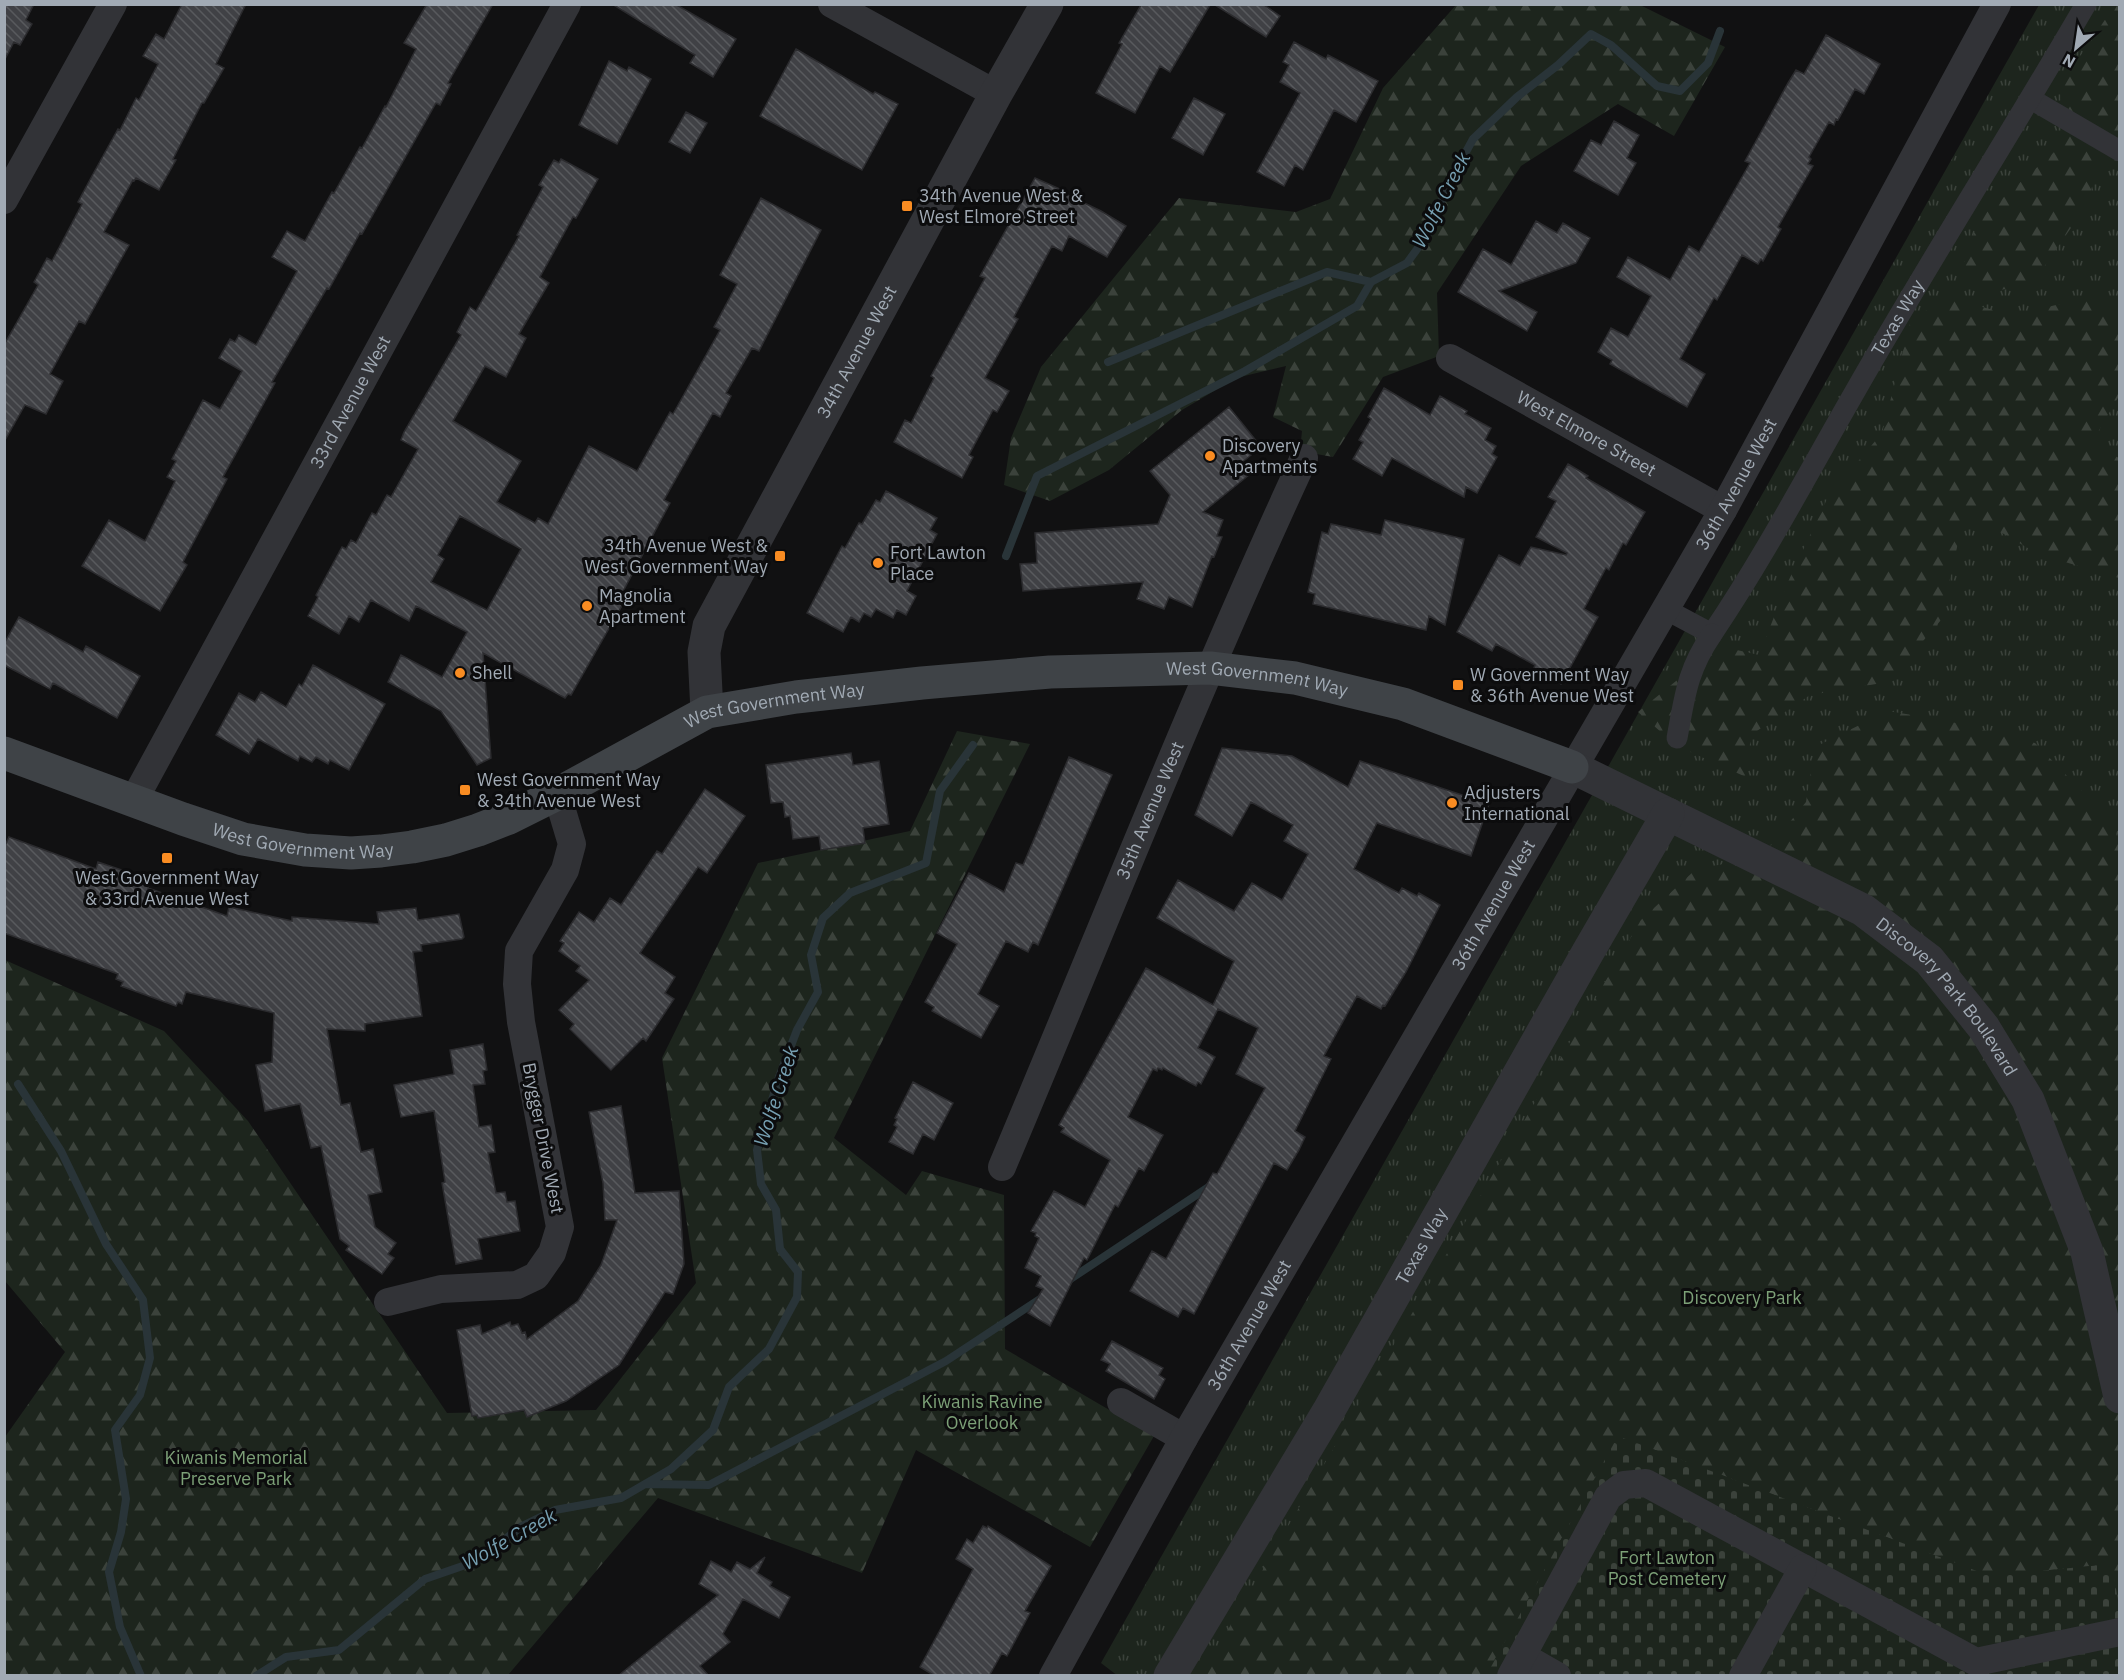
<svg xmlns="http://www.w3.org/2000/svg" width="2124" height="1680" viewBox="0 0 2124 1680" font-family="'IBM Plex Sans',sans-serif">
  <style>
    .grass { fill: url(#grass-tufts) }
    .forest { fill: url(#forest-firs) }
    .cemetery { fill: url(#cemetery-stones) }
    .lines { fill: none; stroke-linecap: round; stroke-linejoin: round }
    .stream { stroke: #293438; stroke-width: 8 }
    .building { fill: url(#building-back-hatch); stroke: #2b2b2e; stroke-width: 1.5; fill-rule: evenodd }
    .pedestrian { stroke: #323337; stroke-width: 21 }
    .minor { stroke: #323337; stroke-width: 28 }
    .tertiary { stroke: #323337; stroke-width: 33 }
    .secondary { stroke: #3f4347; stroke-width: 33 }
    .poi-dot { fill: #f98c22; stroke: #0c0c0d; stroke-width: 2 }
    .labels { text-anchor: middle; stroke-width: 6; stroke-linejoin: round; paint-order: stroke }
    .poi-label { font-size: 18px; fill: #a1aab4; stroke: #0c0c0d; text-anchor: start }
    .street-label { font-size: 18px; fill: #a1aab4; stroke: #0c0c0d }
    .park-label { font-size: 18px; fill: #7ca077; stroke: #0c0c0d }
    .water-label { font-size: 20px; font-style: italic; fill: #769fb1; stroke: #0c0c0d }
  </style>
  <defs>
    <pattern id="grass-tufts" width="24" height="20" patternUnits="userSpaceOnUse" patternTransform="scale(1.5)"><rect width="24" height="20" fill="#1d251d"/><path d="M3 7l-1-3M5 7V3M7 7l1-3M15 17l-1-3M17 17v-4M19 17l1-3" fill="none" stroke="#3b423b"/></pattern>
    <pattern id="forest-firs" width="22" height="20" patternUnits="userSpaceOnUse" patternTransform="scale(1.5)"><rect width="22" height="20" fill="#1d251d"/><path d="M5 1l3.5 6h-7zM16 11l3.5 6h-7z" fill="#3b423b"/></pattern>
    <pattern id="cemetery-stones" width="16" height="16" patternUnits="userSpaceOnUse" patternTransform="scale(1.5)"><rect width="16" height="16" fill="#1d251d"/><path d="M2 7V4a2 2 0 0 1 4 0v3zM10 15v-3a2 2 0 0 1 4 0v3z" fill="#3b423b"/></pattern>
    <pattern id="building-back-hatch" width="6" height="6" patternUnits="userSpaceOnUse" patternTransform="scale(1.5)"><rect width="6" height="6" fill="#404145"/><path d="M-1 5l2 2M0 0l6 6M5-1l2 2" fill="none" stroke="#585a5d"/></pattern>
  </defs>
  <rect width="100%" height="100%" fill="#111112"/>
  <path class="grass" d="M2039,5H2119V1675L1118,1676L1101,1663Z"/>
  <path class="forest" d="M1456,5H1640L1725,47L1674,136L1618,104L1521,166L1437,293L1439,356L1383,377L1333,457L1300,451L1302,431L1273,417L1286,366L1236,378L1182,410L1109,470L1050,501L1004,485L1011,438L1041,367L1179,198L1296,212L1330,199L1383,88Z
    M2115,5H2119V167L2102,155L2086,206L2033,283L1991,292L1962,268L1979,219L2062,145L2060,86Z
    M2091,297L2119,321V396L2091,444L2119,458V578L2038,554L1965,511L1941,620L1888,682L1810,695L1751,735L1746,777L1677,746L1638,712L1719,646L1759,655L1787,584L1828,497L1882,433L1912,316L1955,300L2013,315Z
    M1888,711L1948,721L2035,743L2114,824L2119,846V1607L2112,1564L1990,1576L1618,1436L1486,1675L1201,1676L1641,920L1694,871L1764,854L1806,802L1815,747Z
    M957,731L1030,744L834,1138L906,1195L922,1171L1004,1195L1005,1349L1154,1436L1090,1547L916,1450L862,1573L658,1498L508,1675L5,1676V1437L65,1352L5,1281V960L164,1031L248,1121L447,1413L596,1410L696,1283L662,1058L758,863L910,831Z"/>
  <path class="cemetery" d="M1618,1436L1990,1576L2112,1564L2119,1607V1675L1486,1676Z"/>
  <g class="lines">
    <path class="stream" d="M1108,362L1327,272L1371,282
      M1006,556L1037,476L1245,371L1357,306L1371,282L1407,263L1428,234L1449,183L1473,139L1517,97L1558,65L1591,34L1611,45L1657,86L1680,91L1708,63L1720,31
      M18,1084L61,1151L106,1244L143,1300L150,1358L140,1395L115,1430L126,1499L121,1532L109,1572L120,1627L141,1676
      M1066,1282L1213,1184
      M646,1484L709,1485L946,1361L1043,1297
      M256,1676L286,1657L339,1650L425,1579L477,1561L522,1526L555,1510L621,1498L671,1469L713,1430L729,1387L769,1349L797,1297L798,1272L780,1249L776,1210L761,1184L757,1150L779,1077L797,1030L818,992L811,955L823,918L850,893L926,863L940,791L973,745"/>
  </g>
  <path class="building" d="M4,4H34L26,20L32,24L20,45L14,42L4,61Z
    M182,4H246L216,64L224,68L204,103H202L173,159L176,160L159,190L136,178L134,181L133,180L104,232L129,245L85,324L79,321L50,374L63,381L46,414L25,405L4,442V345L38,285L34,282L47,258L52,261L82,204L78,202L93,174L118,129L120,130L136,98L139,100L158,64L143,56L156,34L164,39Z
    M427,4H493L448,83L451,84L440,105L436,103L362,234L360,233L329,289L327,288L272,382L275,383L223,477L227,479L183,562L187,565L160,611L82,566L109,520L145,541L175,481L167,477L176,461L172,459L203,400L220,409L242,371L219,358L230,339L235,342L239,335L256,345L297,271L272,257L287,231L305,241L332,192L334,193L360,147L362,148L385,106L386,107L416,49L404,43Z
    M612,4H675L736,39L713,77L690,63L695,55Z
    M1141,5H1210L1170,72L1160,66L1135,113L1096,93L1122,44L1119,43Z
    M1215,5H1264L1280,16L1266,37Z
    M1826,35L1880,64L1864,94L1855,89L1838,120L1836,119L1834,125L1829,122L1809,157L1811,159L1808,164L1813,166L1778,227L1781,229L1763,261L1761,259L1758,264L1742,255L1717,300L1714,298L1680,359L1705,374L1687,407L1610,364L1612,360L1598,352L1611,328L1628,337L1651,296L1617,277L1628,257L1670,280L1689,246L1699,252L1750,163L1745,161L1788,83L1796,70L1804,74Z
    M1294,42L1326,59L1328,55L1378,81L1356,122L1334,110L1303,170L1295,165L1284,186L1257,172L1300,93L1280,82L1289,65L1283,62Z
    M796,49L873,94L875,92L898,104L862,170L760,116Z
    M609,61L627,71L629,67L651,79L617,144L579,125Z
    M1194,98L1225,114L1203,155L1172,138Z
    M686,112L707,123L690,153L669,142Z
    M1614,121L1639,135L1627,158L1636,163L1618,195L1574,171L1591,140L1601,145Z
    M561,159L598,179L576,218L573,217L540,277L549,283L519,334L526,338L506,377L485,366L453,421L521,461L497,502L535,523L538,518L548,524L589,446L637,471L670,412L673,414L720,330L714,327L737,284L720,275L761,198L821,230L759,351L752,348L726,393L731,396L720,417L713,413L664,500L670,503L619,599L624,602L571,695L568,694L565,698L483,653L491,758L477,765L441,711L388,682L401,655L442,677L467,632L416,606L409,621L371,600L359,622L349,616L339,634L308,616L318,597L316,595L342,547L346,549L351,540L356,543L372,513L376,515L387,495L391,497L418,449L401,440L404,432L461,335L457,332L470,307L476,311L519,236L517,235L543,187L539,185L554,160L559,163ZM460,516L521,549L487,610L431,582L444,559L438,555Z
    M1035,178L1060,189L1059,191L1101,211L1126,226L1107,257L1069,236L1062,251L1052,246L1014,317L1018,319L985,378L1009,391L997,412L993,410L969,455L973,457L962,478L894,442L905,420L911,423L934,378L931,376L985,278L980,276Z
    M1536,221L1557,233L1563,223L1590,238L1576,263L1499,291L1537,312L1527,331L1458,292L1483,249L1511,265Z
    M1384,388L1430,415L1440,396L1467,411L1465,414L1491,428L1485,440L1496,446L1492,454L1497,457L1477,493L1466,487L1464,497L1392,458L1382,476L1353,459L1363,442L1359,440L1371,419L1368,417Z
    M1229,407L1261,447L1240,464L1249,475L1203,512L1223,520L1217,536L1222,537L1214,557L1212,556L1192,607L1169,597L1164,609L1137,599L1143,582L1023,591L1020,564L1037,563L1035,533L1158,524L1170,495L1150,471Z
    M1568,464L1588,476L1586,478L1645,512L1626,545L1623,543L1609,570L1606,568L1584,609L1598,617L1561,684L1534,668L1535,665L1496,644L1492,651L1457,632L1499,555L1520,566L1531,547L1566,555L1567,553L1536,537L1556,501L1548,497Z
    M886,491L937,518L930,530L937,534L907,591L916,596L906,615L897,610L893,618L876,609L871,617L864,613L859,622L851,617L843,632L807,613L842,546L845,548L859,523L862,524L876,500L880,502Z
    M1385,520L1464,539L1445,625L1429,616L1426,630L1313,604L1315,594L1308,592L1322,532L1328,534L1331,524L1381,535Z
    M19,617L83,652L86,646L140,676L117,718L53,683L50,689L4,665V644Z
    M313,665L385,704L349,770L330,760L328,764L316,757L312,762L300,756L298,761L258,739L249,754L216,735L239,693L255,702L261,692L286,707L299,684L302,686Z
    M1222,748L1292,756L1348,787L1360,761L1489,804L1471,856L1377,823L1354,869L1399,893L1402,888L1417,896L1419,893L1440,905L1406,972L1385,1006L1383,1005L1381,1009L1357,996L1324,1056L1331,1059L1295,1131L1305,1137L1299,1150L1287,1170L1274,1163L1194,1314L1183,1308L1178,1317L1130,1291L1152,1251L1166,1259L1213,1173L1217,1174L1265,1088L1236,1074L1258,1028L1218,1009L1198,1048L1215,1057L1201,1084L1198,1082L1196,1086L1163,1068L1162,1070L1158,1068L1157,1071L1153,1069L1128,1117L1163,1135L1144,1171L1139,1168L1118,1207L1115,1205L1087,1260L1084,1258L1050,1326L1028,1313L1043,1289L1036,1286L1041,1276L1025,1268L1039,1238L1035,1236L1036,1233L1031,1231L1054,1191L1085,1207L1110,1160L1061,1132L1064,1128L1059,1125L1146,968L1213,1005L1234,961L1157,918L1178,880L1234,911L1252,883L1282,900L1308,854L1284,841L1293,825L1251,802L1232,836L1195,815Z
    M851,753L853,765L879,761L889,824L863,828L865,843L821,850L819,836L793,839L790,816L785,817L783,802L771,803L766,765Z
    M1069,757L1112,775L1038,945L1033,942L1028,952L1006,941L978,994L999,1006L981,1038L932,1011L934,1007L925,1002L957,944L937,933L969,873L1004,892L1016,863L1023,865Z
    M705,789L745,816L707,873L698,867L640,953L675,977L665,993L674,999L646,1041L643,1038L611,1070L570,1029L574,1024L559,1010L589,980L576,971L580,966L559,951L564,943L560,941L579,912L594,922L610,898L621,905L657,851L662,854Z
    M9,837L96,869L98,862L151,880L148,888L227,916L229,907L292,921V917L379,924L377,912L416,908L418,920L459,914L464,937L462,939L421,945L422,951L413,952L422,1016L365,1024V1031L327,1029L341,1105L350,1103L361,1152L373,1149L382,1192L368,1195L375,1227L396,1243L388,1254L394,1258L382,1274L346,1250L349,1246L340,1239L321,1146L311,1148L300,1104L265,1111L256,1065L272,1062L274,1013L186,992L182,1004L178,1002L176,1006L121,986L123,982L116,979L118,974L4,933V848Z
    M483,1044L487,1070L483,1071L485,1084L473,1085L479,1127L491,1125L495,1152L488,1153L496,1193L505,1192L507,1202L515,1201L520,1231L478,1239L482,1259L456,1264L442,1183L445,1182L434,1111L401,1117L394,1085L454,1074L450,1050Z
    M913,1082L953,1103L934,1140L923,1134L913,1154L889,1142L897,1127L894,1125L897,1119L895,1118Z
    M621,1106L635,1193L679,1191L684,1264L673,1294L665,1292L619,1365L566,1401L527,1417L524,1410L478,1418L477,1415L472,1416L457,1330L480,1325L482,1334L510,1322L511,1326L518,1324L522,1333L525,1332L527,1339L578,1301L601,1265L617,1220H605L603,1183L589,1112Z
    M1112,1341L1163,1368L1159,1375L1165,1379L1154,1399L1106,1371L1110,1364L1101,1360Z
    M983,1526L987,1528L988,1526L1051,1566L1025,1611L1030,1613L1007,1656L1002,1653L989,1676H935L920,1667L973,1569L956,1559L967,1539L973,1543Z
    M765,1557L757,1573L772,1582L770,1586L790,1597L779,1618L743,1599L723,1634L730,1642L700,1666L709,1676H618L718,1595L699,1584L711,1561L731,1572L737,1562L750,1569Z"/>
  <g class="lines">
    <g class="pedestrian">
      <path d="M2031,99L2120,151"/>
      <path id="s1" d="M1665,609L1712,634C1764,557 1807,475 1853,395C1928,263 2010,135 2086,4"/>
      <path d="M1677,738C1685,695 1687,671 1712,634"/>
    </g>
    <g class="minor">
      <path d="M832,4L996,94"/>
      <path d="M4,200L113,4"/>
      <path id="s2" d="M1450,358L1723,510"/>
      <path id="s3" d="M134,800L567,4"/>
      <path id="s4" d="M1002,1167C1102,930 1196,691 1304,458"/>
      <path d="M388,1302L441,1289L517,1285L536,1276L552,1253L560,1227L521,1022L517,984L519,951L565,870L572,844L557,794"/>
      <path d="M1121,1402L1184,1438"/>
      <path d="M1522,1656L1557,1676"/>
      <path id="s5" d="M1053,1676L1184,1438L1723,510L1997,4"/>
      <path d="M1511,1676L1608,1497L1624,1485L1646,1483L1976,1662L2120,1632"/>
      <path d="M1743,1676L1803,1568"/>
    </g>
    <g class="tertiary">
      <path id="s6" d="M707,712L704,652L709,626L996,94L1047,4"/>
      <path id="s7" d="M1572,767L1863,910L1929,960L1984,1028L2028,1100L2087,1252L2120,1397"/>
      <path id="s8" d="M1170,1676L1328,1412L1588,952L1668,814"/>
    </g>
    <path class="secondary" id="s9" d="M4,753L183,819L243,839L305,850L351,853L381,851L412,847L446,840L478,830L509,818L557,794L707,712L796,697L922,683L1050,672L1210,668L1295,678L1403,704L1572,767"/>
  </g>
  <g class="poi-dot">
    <rect x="901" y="200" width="12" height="12" rx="3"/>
    <circle cx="1210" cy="456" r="6"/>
    <rect x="774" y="550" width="12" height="12" rx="3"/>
    <circle cx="878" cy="563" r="6"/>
    <circle cx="587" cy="606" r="6"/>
    <circle cx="460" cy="673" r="6"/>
    <rect x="1452" y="679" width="12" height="12" rx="3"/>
    <rect x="459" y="784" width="12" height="12" rx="3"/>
    <circle cx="1452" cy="803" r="6"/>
    <rect x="161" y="852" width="12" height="12" rx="3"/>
  </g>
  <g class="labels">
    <g class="poi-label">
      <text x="919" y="202">34th Avenue West &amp;<tspan x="919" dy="21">West Elmore Street</tspan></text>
      <text x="1222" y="452">Discovery<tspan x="1222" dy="21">Apartments</tspan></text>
      <text x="768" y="552" text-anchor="end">34th Avenue West &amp;<tspan x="768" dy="21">West Government Way</tspan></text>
      <text x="890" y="559">Fort Lawton<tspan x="890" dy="21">Place</tspan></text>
      <text x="599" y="602">Magnolia<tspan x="599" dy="21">Apartment</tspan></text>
      <text x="472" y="679">Shell</text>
      <text x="1470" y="681">W Government Way<tspan x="1470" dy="21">&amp; 36th Avenue West</tspan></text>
      <text x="477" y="786">West Government Way<tspan x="477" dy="21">&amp; 34th Avenue West</tspan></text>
      <text x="1464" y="799">Adjusters<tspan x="1464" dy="21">International</tspan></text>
      <text x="167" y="884" text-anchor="middle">West Government Way<tspan x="167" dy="21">&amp; 33rd Avenue West</tspan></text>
    </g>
    <g class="street-label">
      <text dy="6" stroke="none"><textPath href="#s1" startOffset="420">Texas Way</textPath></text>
      <text dy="6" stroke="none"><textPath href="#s6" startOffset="398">34th Avenue West</textPath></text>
      <text dy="6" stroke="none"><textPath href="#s3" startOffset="453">33rd Avenue West</textPath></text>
      <text dy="6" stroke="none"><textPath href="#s2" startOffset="156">West Elmore Street</textPath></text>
      <text dy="6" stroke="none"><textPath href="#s5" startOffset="1374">36th Avenue West</textPath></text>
      <text dy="6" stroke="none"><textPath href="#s9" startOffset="1304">West Government Way</textPath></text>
      <text dy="6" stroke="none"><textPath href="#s9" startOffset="818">West Government Way</textPath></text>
      <text dy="6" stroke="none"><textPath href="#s4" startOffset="386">35th Avenue West</textPath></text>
      <text dy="6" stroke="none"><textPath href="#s9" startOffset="314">West Government Way</textPath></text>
      <text dy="6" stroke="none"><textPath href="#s5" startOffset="888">36th Avenue West</textPath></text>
      <text dy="6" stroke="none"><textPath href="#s7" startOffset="446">Discovery Park Boulevard</textPath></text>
      <text transform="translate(543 1138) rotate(79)" y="6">Brygger Drive West</text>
      <text dy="6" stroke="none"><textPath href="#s8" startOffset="498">Texas Way</textPath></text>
      <text dy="6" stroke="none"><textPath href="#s5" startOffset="402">36th Avenue West</textPath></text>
    </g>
    <g class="park-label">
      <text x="1742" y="1304">Discovery Park</text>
      <text x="982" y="1408">Kiwanis Ravine<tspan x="982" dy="21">Overlook</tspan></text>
      <text x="236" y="1464">Kiwanis Memorial<tspan x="236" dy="21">Preserve Park</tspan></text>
      <text x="1667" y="1564">Fort Lawton<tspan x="1667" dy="21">Post Cemetery</tspan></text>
    </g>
    <g class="water-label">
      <text transform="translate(1441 200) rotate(-63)" y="7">Wolfe Creek</text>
      <text transform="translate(776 1096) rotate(-72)" y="7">Wolfe Creek</text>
      <text transform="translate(509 1539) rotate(-29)" y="7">Wolfe Creek</text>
    </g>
  </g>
  <rect width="2124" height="1680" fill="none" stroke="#a1aab4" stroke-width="12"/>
  <g transform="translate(2076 48) rotate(209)" stroke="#0c0c0d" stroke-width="4.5" paint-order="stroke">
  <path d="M0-4.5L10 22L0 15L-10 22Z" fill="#a1aab4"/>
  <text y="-9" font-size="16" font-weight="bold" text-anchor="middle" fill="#a1aab4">N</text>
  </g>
</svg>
